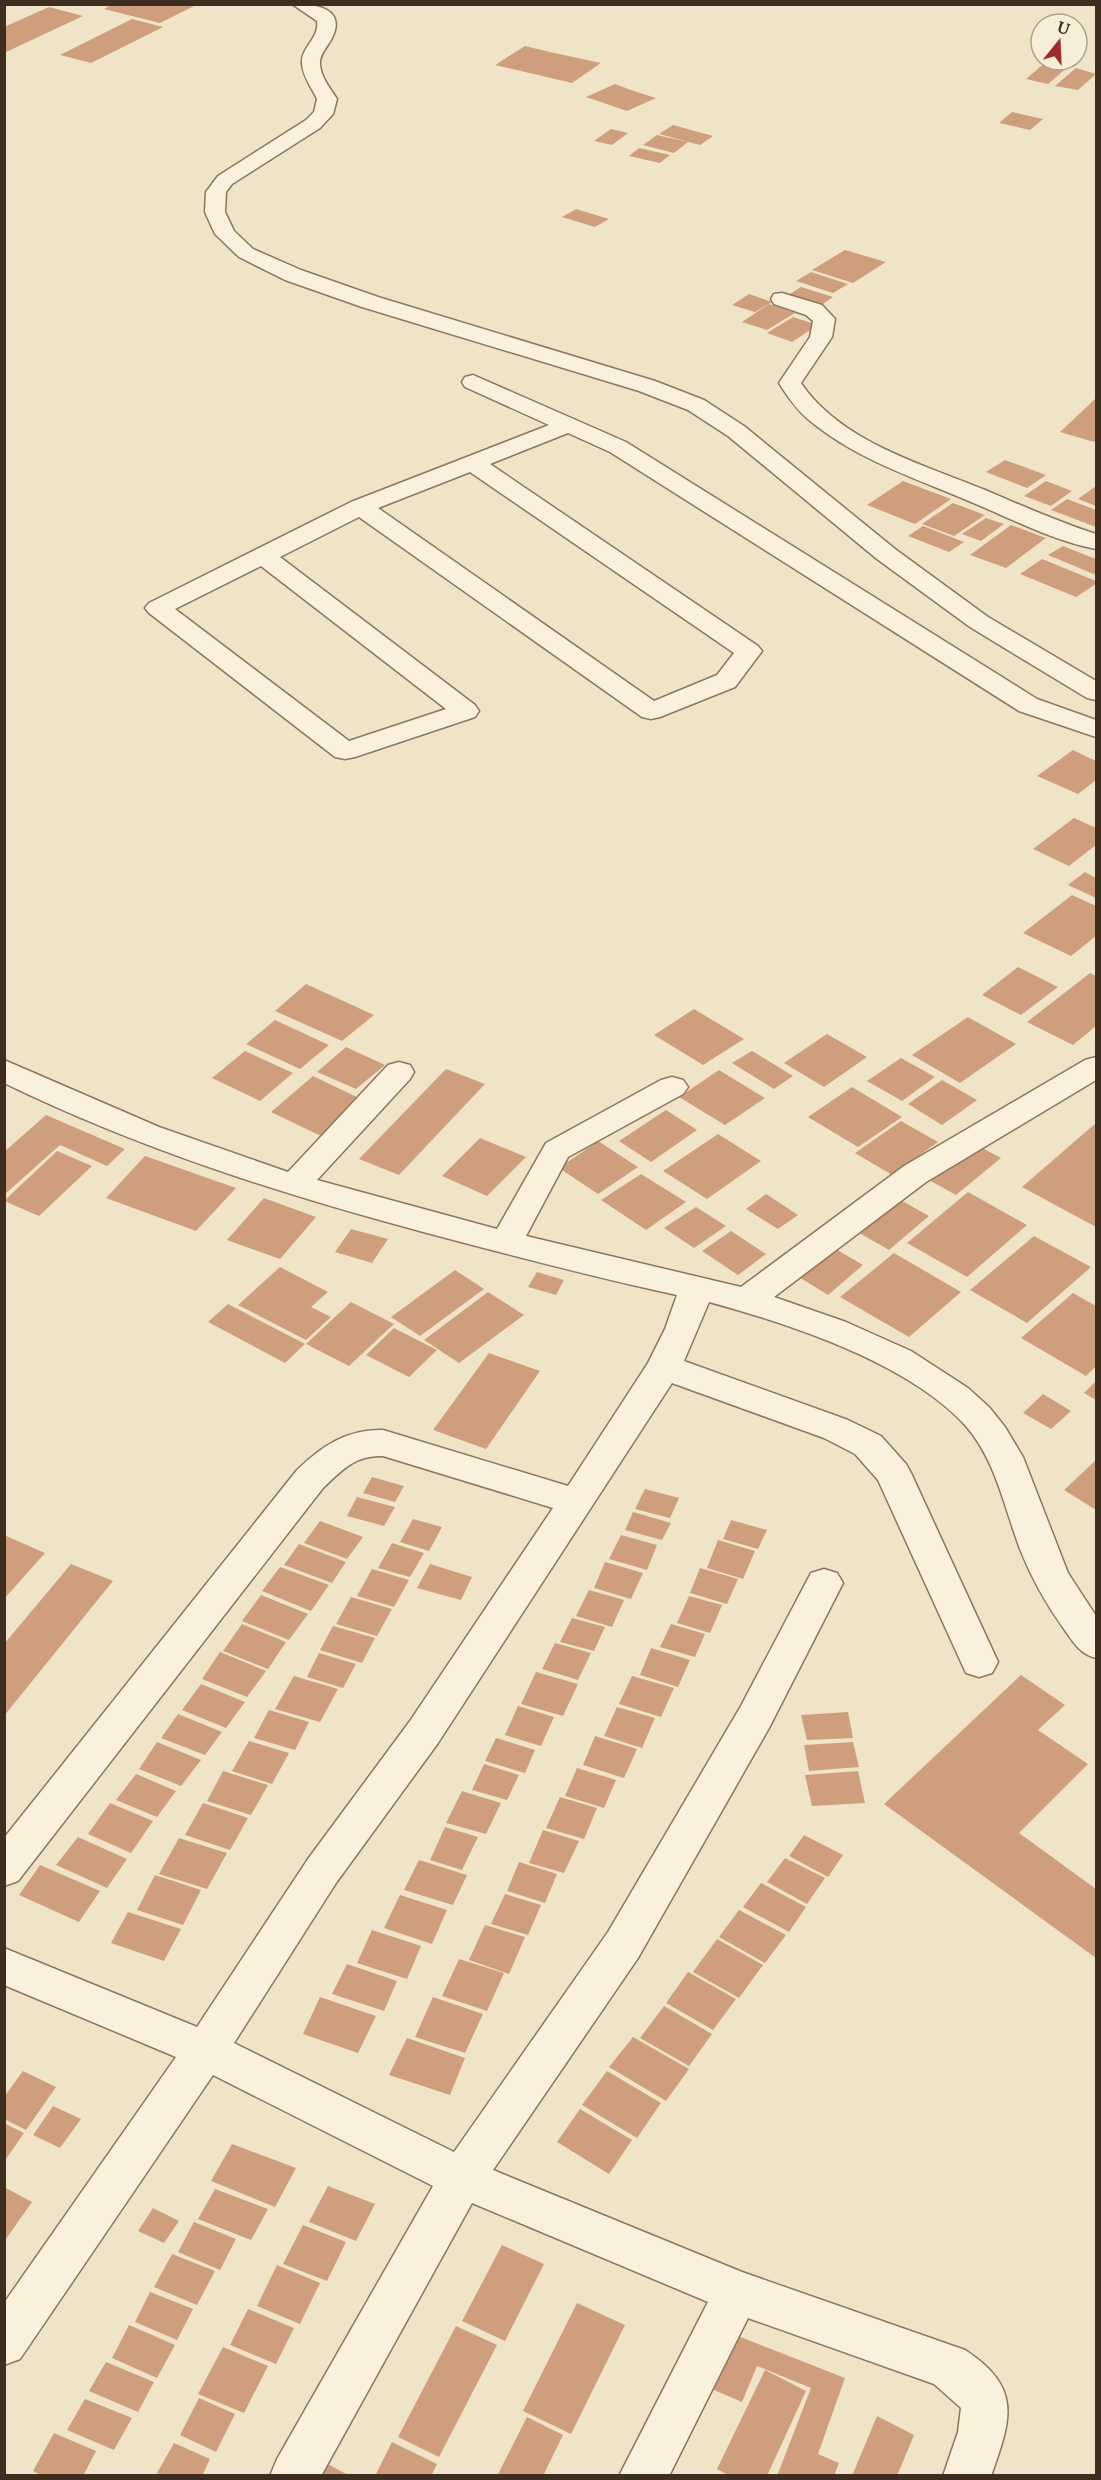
<svg xmlns="http://www.w3.org/2000/svg" width="1101" height="2480" viewBox="0 0 1101 2480" font-family="Lora,serif">
  <style>
    .building { fill: #cf9f7d }
    .lines { fill: none; stroke-linecap: round; stroke-linejoin: round }
    .minor-casing { stroke: #8d765c; stroke-width: 3 }
    .minor { fill: #faf1dc; fill-rule: evenodd }
  </style>
  <rect width="100%" height="100%" fill="#f0e4c8"/>
  <path class="building" d="M113,4H198L160,23L104,9Z
    M49,7L83,16L4,53V27Z
    M132,19L163,27L91,63L60,55Z
    M525,46L550,52L601,63L572,83L495,65Z
    M1047,61L1069,66L1048,84L1026,79Z
    M1076,68L1096,74L1078,90L1055,86Z
    M615,84L634,91L656,98L627,111L586,97Z
    M1012,112L1043,119L1030,130L999,123Z
    M673,125L713,136L700,145L659,134Z
    M611,129L628,133L612,145L594,141Z
    M657,135L688,142L674,153L643,145Z
    M639,148L670,155L660,163L629,156Z
    M576,209L609,219L595,227L562,217Z
    M845,250L886,262L853,283L812,270Z
    M811,272L848,284L833,293L796,281Z
    M801,287L833,297L817,308L785,297Z
    M749,294L772,302L755,312L732,305Z
    M769,304L795,313L767,330L742,322Z
    M793,317L818,325L792,342L767,333Z
    M1095,399L1096,440L1094,442L1060,432Z
    M1005,460L1046,475L1027,488L986,472Z
    M903,481L951,499L915,524L867,505Z
    M1046,481L1072,491L1051,506L1024,496Z
    M1096,486V506L1078,499Z
    M1067,499L1096,510V527L1051,510Z
    M953,503L985,515L954,536L922,524Z
    M986,518L1004,524L981,541L962,534Z
    M1011,525L1046,538L1006,568L970,555Z
    M923,526L964,542L949,552L908,536Z
    M1063,546L1096,559V575L1048,555Z
    M1042,559L1096,581V584L1076,597L1020,574Z
    M1073,750L1096,761V780L1078,794L1037,776Z
    M1074,818L1096,828V845L1069,866L1033,849Z
    M1085,872L1096,878V898L1068,885Z
    M1072,895L1096,906V936L1071,956L1023,933Z
    M1018,967L1058,987L1021,1015L982,995Z
    M1090,973L1096,976V1026L1073,1045L1027,1022Z
    M306,984L374,1015L342,1041L275,1011Z
    M694,1009L744,1039L703,1065L654,1035Z
    M968,1017L1016,1044L960,1083L912,1055Z
    M275,1020L329,1045L300,1069L246,1044Z
    M827,1034L867,1057L824,1087L784,1063Z
    M346,1047L385,1065L356,1089L317,1072Z
    M245,1051L293,1073L260,1101L212,1078Z
    M752,1051L793,1076L774,1089L732,1063Z
    M901,1058L935,1077L902,1101L867,1081Z
    M446,1069L485,1084L399,1175L359,1159Z
    M719,1070L765,1098L725,1125L679,1097Z
    M313,1076L365,1101L323,1137L271,1112Z
    M942,1080L977,1100L942,1125L908,1104Z
    M852,1087L902,1117L858,1147L808,1117Z
    M666,1110L697,1130L651,1162L619,1141Z
    M46,1115L125,1149L107,1166L60,1145L4,1195V1152Z
    M901,1121L938,1142L892,1175L855,1153Z
    M1096,1123V1227L1022,1187Z
    M718,1134L761,1161L707,1199L663,1171Z
    M480,1138L526,1157L487,1196L442,1176Z
    M598,1141L638,1167L598,1194L559,1168Z
    M971,1142L1001,1158L956,1195L927,1179Z
    M57,1151L92,1166L39,1216L4,1201Z
    M145,1156L236,1188L196,1231L106,1198Z
    M641,1174L686,1202L646,1230L601,1200Z
    M968,1192L1027,1225L967,1277L907,1243Z
    M766,1194L798,1215L778,1229L746,1209Z
    M892,1195L929,1216L889,1250L851,1228Z
    M264,1198L316,1217L280,1259L227,1240Z
    M696,1207L726,1226L694,1248L664,1228Z
    M351,1229L388,1239L372,1263L335,1252Z
    M731,1231L766,1254L738,1275L702,1251Z
    M1034,1236L1091,1267L1027,1323L970,1290Z
    M829,1245L863,1265L828,1295L794,1274Z
    M894,1253L961,1292L909,1337L840,1297Z
    M280,1267L328,1292L311,1307L331,1317L306,1340L238,1305Z
    M455,1270L484,1289L420,1336L391,1317Z
    M537,1272L564,1280L556,1295L528,1287Z
    M488,1292L524,1315L459,1363L424,1340Z
    M1073,1293L1096,1306V1366L1086,1376L1021,1338Z
    M351,1302L394,1324L349,1366L306,1344Z
    M228,1304L305,1344L285,1363L208,1322Z
    M394,1328L437,1350L409,1377L366,1355Z
    M489,1353L540,1371L486,1449L433,1430Z
    M1096,1381V1400L1084,1393Z
    M1043,1394L1071,1411L1051,1429L1023,1413Z
    M1096,1460V1510L1064,1490Z
    M372,1477L404,1486L395,1502L363,1493Z
    M645,1489L679,1498L670,1518L635,1509Z
    M357,1497L395,1507L384,1526L347,1516Z
    M633,1512L671,1523L662,1540L625,1530Z
    M413,1519L442,1527L429,1551L400,1542Z
    M731,1520L767,1530L758,1549L723,1539Z
    M320,1521L363,1537L347,1559L304,1543Z
    M4,1535L45,1553L4,1599Z
    M621,1535L657,1545L647,1570L609,1559Z
    M718,1540L755,1551L743,1579L707,1568Z
    M392,1543L424,1553L410,1577L378,1568Z
    M299,1544L346,1562L332,1583L284,1565Z
    M605,1562L643,1573L631,1599L594,1588Z
    M71,1564L113,1581L4,1716V1644Z
    M430,1564L472,1577L461,1600L417,1588Z
    M280,1567L329,1585L311,1611L262,1591Z
    M700,1568L738,1579L727,1604L690,1593Z
    M372,1569L409,1580L394,1607L357,1596Z
    M589,1590L624,1600L612,1627L576,1616Z
    M261,1595L308,1614L289,1640L242,1621Z
    M689,1596L722,1605L710,1633L677,1623Z
    M351,1597L392,1609L377,1636L336,1624Z
    M572,1618L605,1627L594,1651L560,1642Z
    M242,1624L286,1642L268,1669L223,1651Z
    M671,1624L705,1634L695,1657L660,1647Z
    M333,1626L375,1638L362,1663L320,1650Z
    M555,1643L591,1653L578,1680L542,1669Z
    M651,1648L690,1660L678,1687L640,1675Z
    M220,1652L266,1671L247,1697L202,1679Z
    M319,1653L356,1664L343,1688L307,1677Z
    M536,1672L578,1684L563,1716L521,1704Z
    M1021,1675L1065,1705L1038,1730L1088,1764L1019,1833L1096,1889V1958L884,1804Z
    M294,1676L338,1689L320,1722L275,1709Z
    M632,1676L674,1688L661,1717L619,1704Z
    M201,1684L245,1702L226,1728L182,1710Z
    M518,1706L554,1717L541,1746L505,1735Z
    M617,1707L655,1718L642,1748L604,1736Z
    M269,1710L309,1722L295,1750L254,1738Z
    M848,1712L853,1738L807,1740L801,1715Z
    M178,1714L222,1732L205,1755L161,1738Z
    M595,1736L637,1749L624,1778L583,1765Z
    M496,1738L535,1750L525,1773L485,1761Z
    M249,1741L289,1753L272,1784L232,1771Z
    M157,1742L201,1760L181,1786L139,1769Z
    M853,1742L859,1767L809,1771L804,1745Z
    M484,1764L519,1775L507,1800L472,1790Z
    M577,1768L616,1780L604,1808L565,1796Z
    M223,1771L268,1785L251,1815L207,1801Z
    M858,1771L865,1803L812,1806L805,1775Z
    M136,1774L176,1791L157,1817L116,1800Z
    M462,1791L501,1803L486,1834L446,1823Z
    M560,1797L597,1808L584,1839L546,1828Z
    M110,1803L153,1821L131,1853L88,1834Z
    M203,1803L248,1818L230,1850L185,1835Z
    M445,1827L478,1837L462,1870L430,1860Z
    M543,1830L579,1841L564,1873L529,1863Z
    M804,1835L843,1855L828,1877L789,1856Z
    M78,1837L127,1859L107,1888L56,1865Z
    M179,1838L227,1853L207,1889L159,1874Z
    M785,1858L825,1878L807,1904L767,1882Z
    M419,1860L467,1875L453,1905L404,1890Z
    M519,1862L557,1874L545,1903L507,1891Z
    M40,1865L100,1891L79,1922L19,1895Z
    M155,1875L201,1890L183,1925L137,1910Z
    M761,1883L806,1907L789,1932L743,1907Z
    M505,1894L541,1905L528,1935L491,1924Z
    M400,1895L447,1910L432,1944L384,1928Z
    M739,1910L786,1935L765,1963L719,1937Z
    M128,1912L181,1929L164,1961L111,1943Z
    M485,1925L525,1937L509,1974L469,1960Z
    M372,1930L421,1946L407,1979L357,1963Z
    M717,1939L763,1965L739,1998L693,1972Z
    M459,1959L504,1973L487,2011L442,1996Z
    M347,1964L397,1981L384,2011L332,1994Z
    M688,1972L736,1999L713,2030L666,2003Z
    M320,1997L376,2016L358,2053L303,2034Z
    M433,1997L483,2014L465,2053L415,2037Z
    M664,2006L712,2034L689,2066L640,2038Z
    M633,2037L689,2069L666,2101L609,2067Z
    M407,2038L465,2058L450,2095L389,2075Z
    M23,2071L56,2087L26,2130L4,2119V2097Z
    M607,2071L661,2103L637,2138L582,2105Z
    M53,2106L81,2119L60,2148L33,2135Z
    M580,2109L632,2140L609,2174L557,2142Z
    M4,2123L24,2133L4,2162Z
    M232,2144L296,2168L275,2207L211,2181Z
    M328,2186L375,2204L356,2241L309,2222Z
    M4,2187L32,2202L6,2239L4,2238Z
    M215,2189L268,2209L251,2240L198,2219Z
    M153,2208L179,2221L164,2243L138,2231Z
    M194,2222L236,2239L220,2270L178,2252Z
    M303,2225L346,2242L327,2281L283,2264Z
    M502,2245L544,2264L505,2341L462,2321Z
    M172,2254L215,2271L197,2305L154,2287Z
    M277,2265L320,2283L300,2324L257,2306Z
    M150,2292L193,2309L177,2340L135,2322Z
    M577,2303L625,2325L571,2434L523,2411Z
    M248,2309L294,2328L276,2364L230,2345Z
    M129,2325L175,2345L157,2378L112,2358Z
    M456,2326L497,2345L439,2457L398,2437Z
    M730,2333L845,2378L818,2454L839,2463L834,2476H777L811,2388L757,2366L742,2402L707,2387Z
    M223,2347L268,2366L244,2413L198,2394Z
    M106,2362L154,2382L138,2412L89,2391Z
    M765,2370L806,2391L767,2476H730L717,2469Z
    M199,2398L235,2414L216,2452L180,2435Z
    M85,2399L132,2418L114,2450L67,2430Z
    M877,2416L914,2435L897,2476H852Z
    M527,2417L563,2435L543,2476H497Z
    M54,2433L96,2451L83,2476H43L33,2471Z
    M392,2442L437,2464L431,2476H375Z
    M174,2443L210,2459L202,2476H163L157,2473Z
    M322,2461L350,2476H313Z"/>
  <g class="lines">
    <g class="minor-casing">
      <path id="minor" d="M292,4C316,4 348,8 331,40C327,47 321,53 320,61C319,75 330,88 337,99L333,114L320,128L232,184L226,192L225,212L234,231L253,249L301,270L378,297L655,381L704,400L744,426L895,549L988,617L1096,681V700L1087,698L970,627L877,559L728,436L688,410L639,391L362,307L285,280L239,257L215,234L205,212L206,192L218,176L306,120L314,112L317,99C312,88 303,77 302,64C300,48 320,38 317,21Z
        M782,293L822,305L835,319L832,337L801,383C841,442 922,464 985,490C1022,506 1059,522 1096,534V549C1053,541 1010,518 969,501C917,479 859,460 814,424C799,413 789,399 779,383L810,337L813,321L806,315L774,304L771,299L774,294Z
        M473,375L626,442L1037,699L1096,720V737L1019,711L610,452L568,433L490,464L758,646L762,651L735,687L660,717L651,719L642,717L359,517L280,557L475,705L479,711L475,717L355,757L345,759L335,757L149,613L145,608L149,603L351,502L549,425L465,387L462,382L465,377ZM470,472L734,653L717,675L654,701L378,508ZM261,566L446,709L349,741L175,609Z
        M1096,1057V1080L926,1182L774,1297L846,1322L911,1351L968,1388L989,1407L1005,1427L1023,1457L1068,1573L1096,1616V1658C1080,1654 1073,1642 1064,1629C1046,1604 1031,1577 1020,1549C1004,1507 996,1460 965,1425C907,1362 790,1324 709,1302L684,1361L848,1420L881,1436L906,1464L911,1473L998,1662L992,1673L979,1677L966,1673L878,1480L855,1454L824,1438L672,1383L438,1743L336,1883L234,2043L454,2152L608,1932L741,1706L811,1573L824,1569L837,1573L843,1583L769,1728L638,1958L493,2170L742,2272L965,2350C1023,2388 1011,2419 991,2476H943L958,2432L961,2408L934,2384L748,2318L669,2476H619L708,2302L472,2203L321,2476H270L277,2459L433,2186L213,2075L20,2359L4,2365V2303L176,2057L4,1985V1948L197,2027L308,1859L410,1721L553,1508L383,1456C355,1455 342,1470 323,1488L18,1881L4,1886V1838L297,1470C322,1446 347,1429 383,1430L568,1486L648,1363L665,1329L677,1295C593,1277 510,1255 427,1233C281,1194 140,1149 4,1083V1060L159,1127L288,1172L388,1065L399,1062L410,1065L414,1072L410,1079L317,1180L497,1229L546,1143L661,1080L672,1077L683,1080L688,1087L683,1094L568,1157L526,1236L741,1287L904,1166L1085,1060Z"/>
    </g>
    <use href="#minor" class="minor"/>
  </g>
  <rect width="1101" height="2480" fill="none" stroke="#3d2e20" stroke-width="12"/>
  <g transform="translate(1059 42) rotate(18)"><circle r="28" fill="#f7eed8" stroke="#ada18e" stroke-width="1.5"/>
  <path d="M0-4.5L10 22L0 15L-10 22Z" fill="#9e2a2b"/>
  <text y="-9" font-size="16" font-weight="bold" text-anchor="middle" fill="#3d2e20">U</text>
  </g>
</svg>
